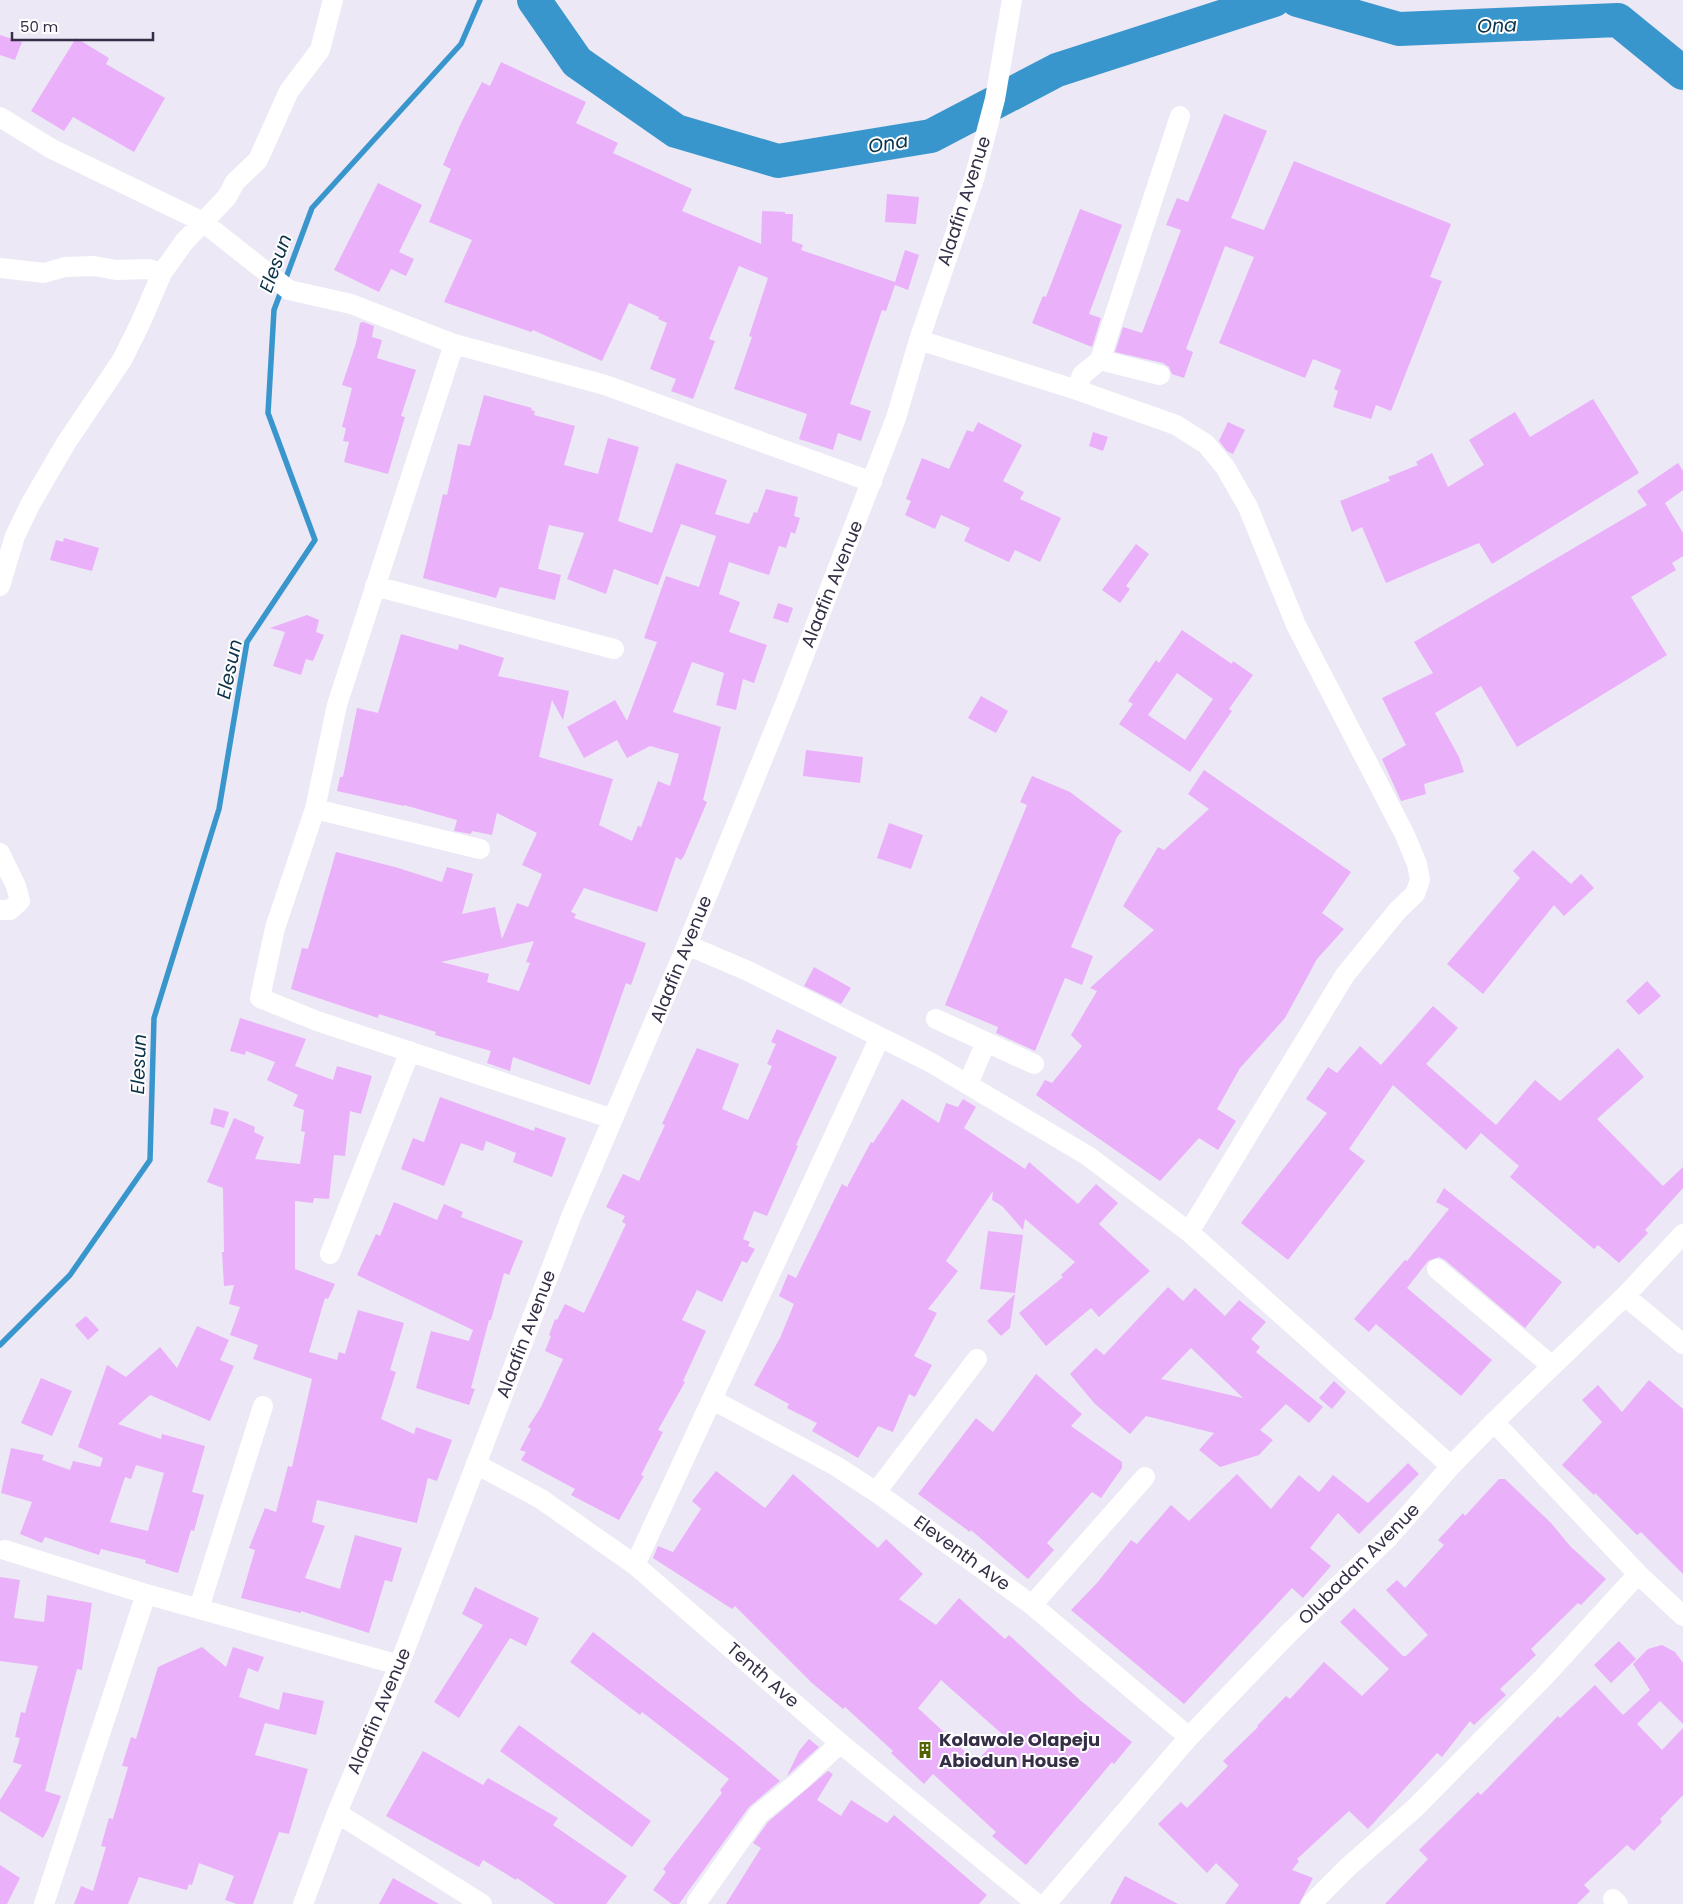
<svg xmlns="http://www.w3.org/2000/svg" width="1683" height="1904" viewBox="0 0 1683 1904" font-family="Poppins,sans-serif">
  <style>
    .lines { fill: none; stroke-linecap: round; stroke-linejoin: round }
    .stream { stroke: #3996cc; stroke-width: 5.5 }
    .river { stroke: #3996cc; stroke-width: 34 }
    .building { fill: #eab0fa; fill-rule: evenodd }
    .minor { stroke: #fff; stroke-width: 20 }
    .labels { text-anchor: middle; stroke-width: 4; stroke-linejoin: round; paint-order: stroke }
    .street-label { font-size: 18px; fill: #352e46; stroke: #fff }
    .poi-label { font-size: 18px; font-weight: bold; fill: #352e46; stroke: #fff; text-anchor: start }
    .water-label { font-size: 19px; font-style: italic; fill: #0c334a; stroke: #fff }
  </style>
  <rect width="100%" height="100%" fill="#ece8f5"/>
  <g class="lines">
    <path class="stream" d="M0,1345L70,1275L150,1160L154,1018L219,809L247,642L315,540L268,413L274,310L312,208L461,44L480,0"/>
    <path class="river" d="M534,0L577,62L676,131L778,161L931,136L1057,70L1274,0
      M1297,0L1399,29L1618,20L1683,73"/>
  </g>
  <path class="building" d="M0,35L22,42L15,60L0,55Z
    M76,38L109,58L106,64L165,98L134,152L73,117L64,131L31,111Z
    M501,62L586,102L576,123L618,143L613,153L692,189L682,211L761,244L762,211L785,212V214H793L792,241L803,245L801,250L895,282L905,250L919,255L908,290L895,285L886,311L882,310L850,404L871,411L861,441L838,433L833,450L799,439L807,414L734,389L752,337L749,336L768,278L739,266L709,339L715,341L693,399L671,391L676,379L650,369L667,323L658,319L659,317L629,303L602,361L533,330L531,332L444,302L472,240L429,222L451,169L443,165L461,123L482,82L490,86Z
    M1224,114L1267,131L1231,218L1264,230L1294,161L1451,224L1430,277L1442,281L1391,411L1376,405L1371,419L1333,407L1338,391L1334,389L1341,370L1313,359L1305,378L1219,343L1254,257L1225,246L1186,349L1193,352L1184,378L1172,374L1169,367L1163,363L1115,352L1123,327L1142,333L1181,230L1166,225L1177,198L1188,202Z
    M378,183L422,205L399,252L414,259L406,276L391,269L379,292L334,270Z
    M887,194L919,197L916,224L885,222Z
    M1080,209L1122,225L1089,314L1101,318L1092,347L1032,323L1043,296L1046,297Z
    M363,322L374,326L372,337L382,340L377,358L416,370L401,416L405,417L388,474L344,462L349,442L343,441L346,428L342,427L352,388L342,385L356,343L360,323Z
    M484,395L532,408L531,410L535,411L534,415L575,426L564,465L598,474L608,438L639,447L618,521L652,533L676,463L727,480L715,514L749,524L754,512L757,513L766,489L798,497L794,516L800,518L795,534L791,532L786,548L779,546L769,575L729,562L719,594L740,602L729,632L767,645L754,683L743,679L736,710L716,705L724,673L692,662L673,712L721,727L703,800L707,802L684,856L681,860L676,857L657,912L584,888L571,912L576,914L574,918L646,943L631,985L626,983L590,1085L513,1057L510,1071L487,1063L491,1051L435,1035L436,1032L379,1014L378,1018L291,989L302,948L308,949L336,852L395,867L442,882L447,867L473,874L462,914L495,907L502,939L517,903L528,907L542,874L522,865L537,833L497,813L492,835L472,831L471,834L454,831L457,820L404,805V806L337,791L340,777H343L357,708L378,713L401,634L458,650L459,644L504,658L498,676L569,691L563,720L552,700L539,757L613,779L599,825L632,841L638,826L641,827L658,781L670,786L679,754L650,746L627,758L617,740L584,758L567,727L615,700L627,721L657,642L644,638L666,576L699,587L716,536L681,524L658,585L614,569L606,594L567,579L584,533L549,525L538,569L561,575L555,600L500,587L496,598L423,578L443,494L447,495L458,444L470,446ZM534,941L526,962L530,963L519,991L487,982L489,974L441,962Z
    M1593,399L1639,473L1492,564L1479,543L1386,583L1362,527L1352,532L1340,501L1390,481L1388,477L1418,465L1416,462L1432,453L1448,487L1484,465L1469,440L1515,412L1530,437Z
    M978,422L1022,445L1003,481L1024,492L1020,499L1061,518L1040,562L1015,550L1009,562L964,541L970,528L941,515L935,529L905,515L911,501L906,499L922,458L949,469L967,430L973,432Z
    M1228,422L1245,430L1233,454L1227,451L1219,441Z
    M1093,432L1108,437L1103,451L1089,446Z
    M1678,463L1683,471V490L1665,503L1683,533V556L1672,563L1676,570L1631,597L1667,655L1517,747L1481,686L1435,713L1459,757L1464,772L1424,784L1426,794L1401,801L1382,759L1406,745L1382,698L1433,673L1414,642L1647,505L1637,491Z
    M64,538L99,548L92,571L50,560L56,540L63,542Z
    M1136,544L1149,554L1126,586L1130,589L1120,603L1102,590Z
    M778,603L793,608L788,623L773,618Z
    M307,615L319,620L316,632L324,635L313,661L306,659L301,675L273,666L285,632L270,628Z
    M1182,630L1232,664L1233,661L1253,675L1229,709L1232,711L1190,772L1119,724L1133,704L1128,701L1156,660L1159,663ZM1177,673L1213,699L1185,740L1148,715Z
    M981,696L1008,711L996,733L968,718Z
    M806,750L863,757L860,783L803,776Z
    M1204,770L1351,872L1322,913L1344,929L1317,959L1285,1018L1240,1068L1217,1109L1236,1121L1218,1150L1199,1138L1160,1181L1036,1095L1045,1080L1052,1083L1082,1046L1071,1035L1097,991L1090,988L1154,930L1123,906L1158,847L1164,850L1209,809L1188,794Z
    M1032,776L1070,792L1122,831L1117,837L1071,947L1093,956L1082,985L1065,978L1035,1051L996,1033L998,1027L945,1005L1027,805L1020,802Z
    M889,823L923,835L911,869L877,858Z
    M1533,850L1571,884L1581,874L1594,888L1564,916L1554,905L1483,994L1447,964L1520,878L1513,871Z
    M814,967L851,988L841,1004L804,986Z
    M1647,981L1661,996L1639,1015L1626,1001Z
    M1433,1006L1458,1028L1426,1064L1496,1125L1535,1080L1560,1101L1618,1048L1644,1077L1597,1119L1663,1186L1683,1167V1188L1645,1230L1648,1233L1619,1263L1598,1245L1594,1249L1510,1177L1519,1166L1481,1133L1466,1150L1393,1085L1349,1149L1365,1161L1288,1260L1241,1223L1327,1113L1306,1099L1328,1067L1337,1073L1360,1046L1381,1065Z
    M240,1018L306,1039L295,1066L333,1080L337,1066L372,1076L361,1114L350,1111L345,1156L334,1155L329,1199L314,1198L313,1203L295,1201V1269L335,1284L328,1299L325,1298L309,1352L337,1360L339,1352L345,1354L358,1310L404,1323L390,1370L396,1372L381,1419L414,1434L416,1427L452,1440L437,1481L428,1478L417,1523L317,1500L312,1522L325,1526L305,1578L340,1589L355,1535L402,1548L392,1582L385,1580L369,1633L301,1611V1613L241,1598L255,1550L249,1548L265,1508L276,1512L288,1466L292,1467L312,1379L253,1359L258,1345L230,1335L240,1307L229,1304L234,1285L224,1286L222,1252H224L223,1188L207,1182L234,1118L255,1127L254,1132L264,1137L255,1159L300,1164L305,1132L301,1131L304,1110L293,1106L298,1095L267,1080L275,1062L246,1051L245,1055L230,1051Z
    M777,1029L837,1057L796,1145L798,1146L767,1216L754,1211L743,1239L750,1242L748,1246L755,1249L747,1263L742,1261L722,1302L697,1290L682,1320L706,1331L683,1381L685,1382L658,1430L663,1432L641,1475L644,1476L619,1520L571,1495L575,1489L521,1460L526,1452L520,1450L531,1429L528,1427L541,1407L563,1359L545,1351L551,1336L549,1335L555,1319L557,1320L565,1304L584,1313L626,1224L622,1222L625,1216L606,1207L623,1174L639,1181L665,1125L662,1124L697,1048L739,1064L722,1109L748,1120L772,1066L767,1064L776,1044L771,1042Z
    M440,1097L534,1131L535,1127L566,1138L552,1177L513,1162L516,1153L486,1141L483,1151L461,1143L444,1186L401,1169L413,1138L424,1142Z
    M902,1099L939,1123L946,1103L958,1107L963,1099L976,1107L964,1128L1025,1169L1029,1162L1078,1204L1096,1184L1118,1203L1099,1224L1150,1271L1099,1317L1091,1308L1046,1346L1019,1313L1063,1277L1061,1275L1075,1262L1025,1219L1023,1230L1002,1206L992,1200L993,1191L946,1261L958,1271L928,1309L937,1313L914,1356L932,1365L915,1397L909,1394L893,1432L878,1426L858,1458L812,1431L817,1423L787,1408L789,1404L754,1385L780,1338L794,1304L779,1296L788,1274L796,1278L842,1184L847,1187L871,1142L873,1143Z
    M214,1108L229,1112L224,1128L210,1124Z
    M1444,1188L1562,1282L1525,1328L1445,1260L1439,1257L1428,1261L1407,1288L1492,1360L1461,1396L1376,1324L1369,1332L1354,1319L1405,1260L1407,1261L1449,1209L1436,1202Z
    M394,1202L437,1220L444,1204L463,1212L461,1217L523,1241L509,1275L504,1273L491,1320H489L471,1388L475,1389L469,1405L416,1388L431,1331L469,1341L473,1330L357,1275L376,1234L380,1236Z
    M988,1231L1023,1235L1015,1293L980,1289Z
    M1168,1287L1183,1301L1195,1288L1225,1316L1239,1300L1266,1322L1251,1339L1260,1347L1256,1352L1323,1407L1309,1423L1286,1404L1260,1430L1273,1440L1259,1455L1220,1467L1199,1450L1214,1433L1146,1416L1130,1434L1094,1403L1070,1374L1096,1348L1104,1355ZM1191,1348L1243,1398L1161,1379Z
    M1015,1294L1010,1328L1001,1336L987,1321Z
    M86,1316L99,1330L88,1340L75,1325Z
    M197,1326L229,1340L220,1360L234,1366L210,1421L150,1395L118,1424L161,1439L162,1434L205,1446L192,1492L204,1495L194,1531L191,1530L178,1573L145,1563L146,1560L101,1549L99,1555L45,1537L42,1543L20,1534L32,1502L1,1493L11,1448L44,1455L42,1460L70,1470L73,1461L100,1467L103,1458L78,1447L107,1365L126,1377L160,1347L177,1368ZM136,1465L164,1473L148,1531L110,1522L125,1477L131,1479Z
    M1036,1374L1082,1414L1071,1426L1122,1462V1468L1101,1498L1092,1492L1047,1543L1054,1550L1028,1579L971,1530L970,1532L918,1494L976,1418L993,1432Z
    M41,1378L72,1391L52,1436L21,1423Z
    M1649,1380L1683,1409V1574L1641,1532L1637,1535L1595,1493L1594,1495L1562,1465L1602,1422L1582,1400L1598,1385L1622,1412Z
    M1334,1381L1346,1392L1332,1409L1319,1398Z
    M1408,1463L1419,1474L1359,1534L1338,1513L1310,1548L1331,1566L1303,1598L1292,1588L1184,1704L1071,1610L1097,1583L1131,1540L1137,1544L1171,1505L1189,1521L1237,1474L1271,1509L1299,1475L1319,1492L1333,1475L1368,1503Z
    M716,1471L765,1508L793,1474L878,1548L886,1539L923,1574L899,1599L936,1625L959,1598L1005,1639L1009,1635L1080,1700L1132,1742L1114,1764L1112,1762L1026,1865L992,1836L996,1832L933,1774L924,1784L891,1753L893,1751L845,1707L843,1709L812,1683L735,1606L732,1609L653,1558L658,1546L673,1552L701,1509L692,1501ZM941,1680L1002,1734L976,1762L918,1708Z
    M1499,1479H1505L1551,1523L1571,1547L1606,1579L1581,1605L1578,1603L1531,1649L1536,1655L1500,1689L1506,1695L1474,1725L1470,1721L1442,1757L1437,1753L1368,1829L1349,1811L1297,1859L1299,1861L1292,1870L1313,1878L1299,1904H1225L1239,1885L1216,1863L1207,1873L1158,1824L1181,1802L1187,1808L1228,1766L1223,1761L1258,1727L1257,1726L1286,1696L1290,1699L1324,1662L1362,1696L1389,1669L1340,1622L1354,1608L1403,1656H1406L1428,1635L1386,1590L1397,1580L1405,1588L1444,1545L1438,1540L1463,1513L1465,1516Z
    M0,1577L20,1580L14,1618L44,1622L47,1595L92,1603L82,1670L77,1669L45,1791L61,1796L49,1827L43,1838L0,1811V1800L22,1765L13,1762L20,1738L15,1737L21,1712L25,1713L38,1666L0,1661Z
    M475,1587L539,1618L526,1646L510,1638L459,1718L434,1702L483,1625L462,1614Z
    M593,1632L735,1743L780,1781L749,1807L679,1904H672L653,1890L666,1872L663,1869L722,1793L720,1790L729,1779L642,1712L640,1715L570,1662Z
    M1619,1641L1636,1659L1611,1683L1594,1665Z
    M1662,1645L1675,1652L1683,1663V1724L1660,1701L1637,1724L1662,1750L1683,1728V1795L1660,1819L1662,1822L1634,1851L1627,1845L1584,1885L1590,1891L1577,1904H1385L1428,1859L1419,1850L1478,1792L1481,1795L1558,1716L1560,1718L1595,1685L1623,1715L1650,1690L1633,1664L1648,1649Z
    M202,1647L226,1667L233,1647L264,1657L258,1672L248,1668L239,1697L279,1710L283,1692L324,1701L316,1735L265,1723L255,1755L308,1769L289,1834L279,1832L253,1904H237L225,1900L234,1876L199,1863L192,1885L189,1884L187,1890L139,1877L128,1904H74L81,1886L93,1891L106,1847L101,1846L109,1818L113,1819L128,1767L122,1766L131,1737L136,1739L158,1667Z
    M519,1725L651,1821L632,1847L500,1751Z
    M809,1739L819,1747L787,1776L799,1751Z
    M423,1751L483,1785L488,1778L558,1818L553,1825L627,1876L606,1904H555L517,1878L516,1880L483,1860L479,1867L386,1816Z
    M828,1771L833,1774L817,1800L841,1816L851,1800L887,1823L894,1815L987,1895L979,1904H726L761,1848L753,1843L768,1822Z
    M0,1865L20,1878L7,1904H0Z
    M1125,1876L1178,1904H1110Z
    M393,1878L439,1904H379Z"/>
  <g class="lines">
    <path class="minor" d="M0,117L52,149L203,222L289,290L351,304L454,344L605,385L872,482
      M0,268L44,273L65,267L94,266L116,270L149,269L162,273
      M919,340L1077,390L1176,425L1206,444L1225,467L1248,507L1296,625L1405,835L1417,864L1420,880L1415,894L1398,910L1345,975L1189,1232
      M454,344L337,705L315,809L275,928L260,998L317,1021L613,1119
      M1100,360L1160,375
      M1077,390L1082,375L1100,360L1180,116
      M0,586L15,536L31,503L66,443L122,360L140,324L162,273L184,242L227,197L235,182L258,160L289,91L320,50L333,0
      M375,586L614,649
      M315,809L480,849
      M0,853L16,886L20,901L10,910H0
      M687,945L748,971L930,1062L1088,1156L1189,1232L1451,1466
      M936,1019L1034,1064
      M968,1084L986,1042
      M330,1254L410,1051
      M1437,1269L1552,1366
      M1625,1296L1683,1344
      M713,1400L836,1466L876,1492L1032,1605L1189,1737
      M1494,1422L1638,1574L1683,1616
      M476,1464L541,1499L635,1565L840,1743L1037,1904
      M876,1492L977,1359
      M5,1550L146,1594L399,1665
      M635,1565L880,1037
      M1032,1605L1145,1477
      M199,1608L263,1406
      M337,1813L482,1904
      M1613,1899L1618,1904
      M697,1902L759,1814L801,1780L840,1743
      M44,1904L146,1594
      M303,1904L337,1813L399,1665L571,1217L687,945L787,699L896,418L919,340L974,179L995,99L1012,0
      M1046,1904L1189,1737L1288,1634L1389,1537L1451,1466L1494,1422L1625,1296L1683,1234
      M1311,1904L1348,1867L1415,1808L1544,1677L1638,1574"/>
  </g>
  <defs>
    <g id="building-bare" transform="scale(1.35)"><path d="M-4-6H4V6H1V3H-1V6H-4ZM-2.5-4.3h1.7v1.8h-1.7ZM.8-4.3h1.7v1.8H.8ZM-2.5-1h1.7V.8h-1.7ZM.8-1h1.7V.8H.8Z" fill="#546102" stroke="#fff" stroke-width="2.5" paint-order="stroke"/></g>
  </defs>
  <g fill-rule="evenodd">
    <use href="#building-bare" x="925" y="1750"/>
  </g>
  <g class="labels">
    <g class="street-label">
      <text transform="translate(964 201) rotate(-72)" y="6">Alaafin Avenue</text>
      <text transform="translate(832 584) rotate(-68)" y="6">Alaafin Avenue</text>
      <text transform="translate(681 959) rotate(-68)" y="6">Alaafin Avenue</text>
      <text transform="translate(526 1334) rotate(-69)" y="6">Alaafin Avenue</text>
      <text transform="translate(962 1553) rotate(36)" y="6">Eleventh Ave</text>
      <text transform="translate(1359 1564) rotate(-45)" y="6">Olubadan Avenue</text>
      <text transform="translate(763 1675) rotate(41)" y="6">Tenth Ave</text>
      <text transform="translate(379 1711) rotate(-67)" y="6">Alaafin Avenue</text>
    </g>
    <g class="poi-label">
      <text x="939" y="1746">Kolawole Olapeju<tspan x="939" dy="21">Abiodun House</tspan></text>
    </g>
    <g class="water-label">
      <text transform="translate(1497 25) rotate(-2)" y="7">Ona</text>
      <text transform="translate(888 143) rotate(-9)" y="7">Ona</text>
      <text transform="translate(275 263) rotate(-70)" y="7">Elesun</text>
      <text transform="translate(229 669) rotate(-78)" y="7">Elesun</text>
      <text transform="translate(138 1064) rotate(-88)" y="7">Elesun</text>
    </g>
  </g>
  <path d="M12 32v8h141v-8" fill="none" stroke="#352e46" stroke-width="2.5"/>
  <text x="20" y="32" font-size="15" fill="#352e46" stroke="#ffffff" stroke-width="4" paint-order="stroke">50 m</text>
</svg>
